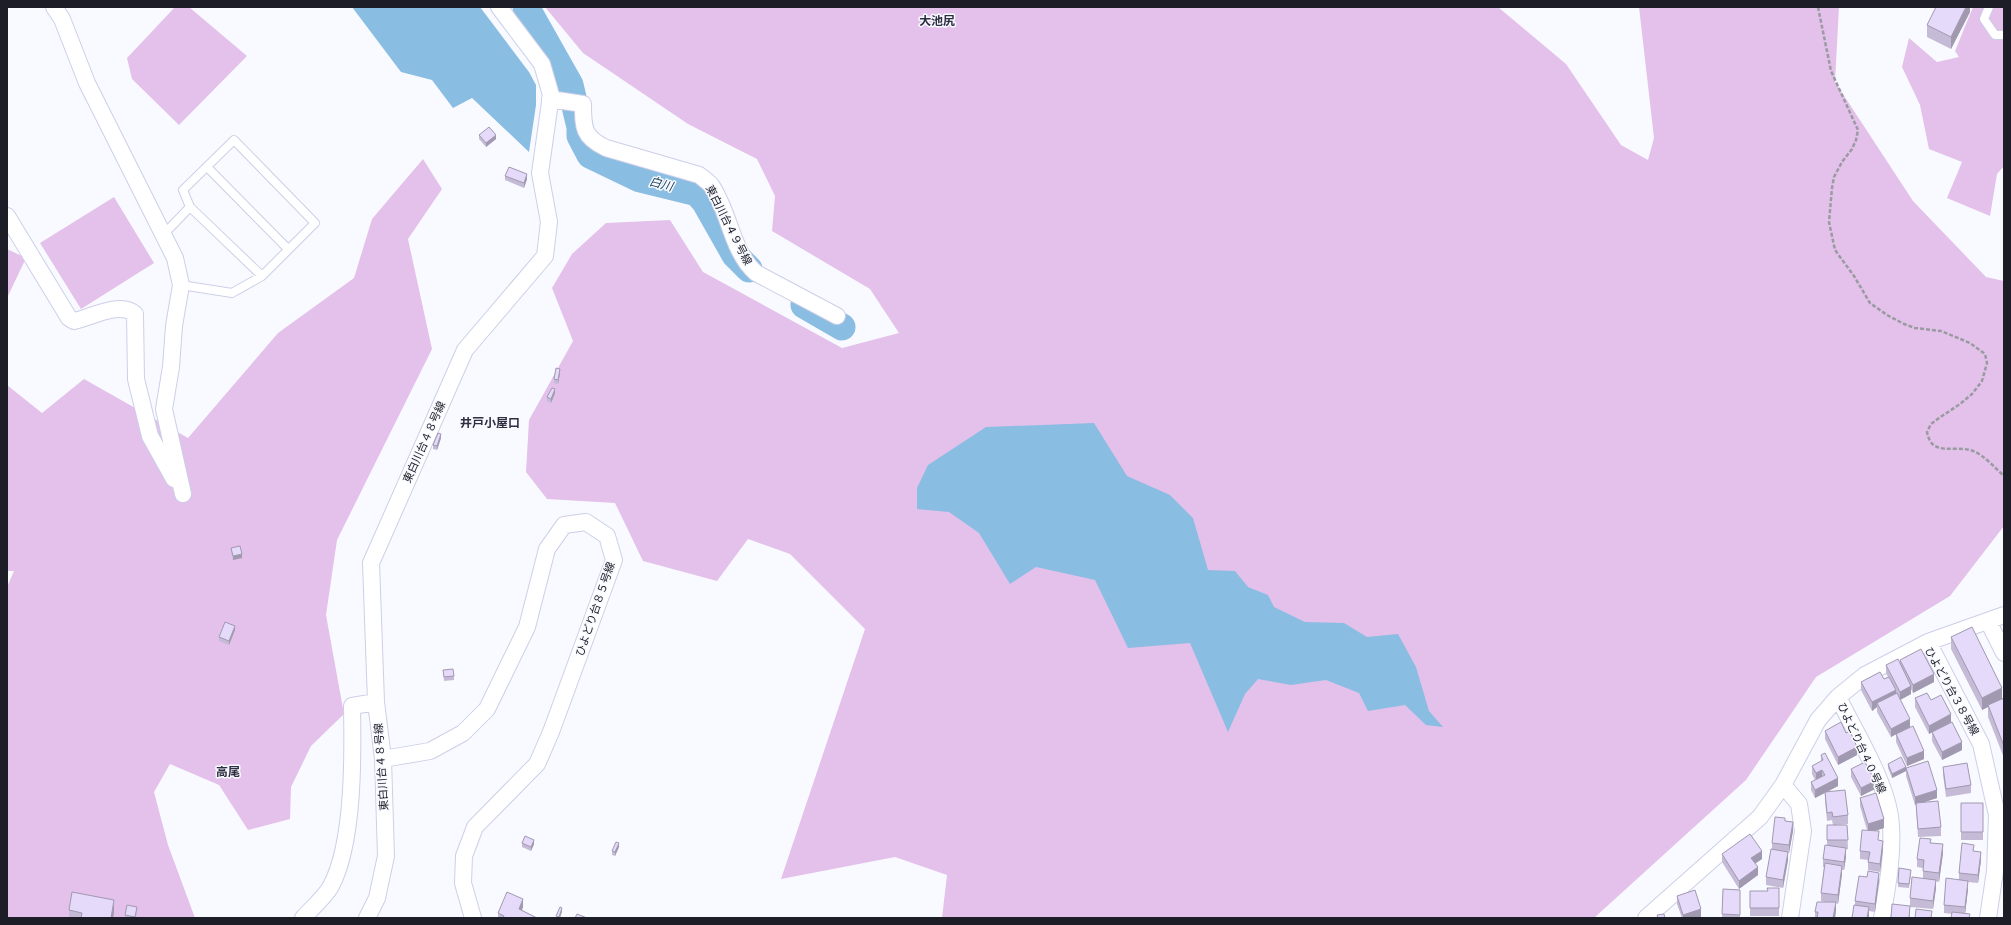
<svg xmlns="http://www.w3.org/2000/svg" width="2011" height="925" viewBox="0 0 2011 925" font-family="'Open Sans','Noto Sans JP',sans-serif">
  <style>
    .green { fill: #e3c1eb }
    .water { fill: #8abde2 }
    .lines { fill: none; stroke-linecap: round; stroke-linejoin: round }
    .river { stroke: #8abde2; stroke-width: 27 }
    .lane-casing { stroke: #cccfe8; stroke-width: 10 }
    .street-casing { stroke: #cccfe8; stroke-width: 18 }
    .path { stroke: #9a9ba1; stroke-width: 2.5; stroke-dasharray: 4 2; stroke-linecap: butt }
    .lane { stroke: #fff; stroke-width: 8 }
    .street { stroke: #fff; stroke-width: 16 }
    .wall { fill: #c5bbd7 }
    .shaded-wall { fill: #a099af }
    .building { fill: #e5dafa; stroke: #a099af }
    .labels { text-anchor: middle; stroke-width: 3; stroke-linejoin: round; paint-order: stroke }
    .street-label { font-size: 11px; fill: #1c1d26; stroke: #f9faff }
    .neighbourhood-label { font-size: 12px; font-weight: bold; fill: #2c2e41; stroke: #f9faff }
    .water-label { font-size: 12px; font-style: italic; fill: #123b54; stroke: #f9faff }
  </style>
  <rect width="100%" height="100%" fill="#f9faff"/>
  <path class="green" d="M175,7H189L247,56L179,125L132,79L127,58Z
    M545,7H1498L1566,64L1621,145L1648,160L1654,138L1639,7H1839L1835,82L1913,201L1986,277L2004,281V526L1950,596L1816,677L1746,780L1594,918H942L947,875L895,857L781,879L865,629L790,554L748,539L717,581L643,561L615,503L547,499L526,472L529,420L573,341L552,288L572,254L606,223L670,220L703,272L842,348L899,333L870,289L772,231L775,196L757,159L688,124L583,53Z
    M1973,7H2004V166L1997,174L1990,216L1947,198L1962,162L1929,149L1920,105L1902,67L1909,38L1937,62L1959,57L1955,51Z
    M423,159L442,189L408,239L432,349L337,540L326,615L344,714L311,746L291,787L290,819L248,830L219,785L170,764L154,792L168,845L195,918H7V587L14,571H7V385L42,413L84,379L188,438L278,333L354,278L372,219Z
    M114,197L154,263L81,309L40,243Z
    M7,249L26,258L7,298Z"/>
  <path class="water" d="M352,7H480L529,72L536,85V105L529,152L472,98L453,108L432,80L401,72Z
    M1094,423L1127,476L1170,495L1193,518L1208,570L1235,571L1248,587L1268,595L1274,607L1305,622L1344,623L1367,637L1398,634L1416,667L1429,711L1443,727L1426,725L1405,705L1368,711L1359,693L1326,680L1291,685L1258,679L1245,694L1228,732L1190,643L1128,648L1095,580L1036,567L1010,584L979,533L949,512L917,509V488L928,465L986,427Z"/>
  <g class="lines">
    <path class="river" d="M526,7L570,85L580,127V136L590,155L640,179L697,193L705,202L735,255L749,269
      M804,305L842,327"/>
    <g class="lane-casing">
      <path id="lane" d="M1989,7L1984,19L1995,35H2004
        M207,167L288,249
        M164,234L190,207
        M181,285L232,293L262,276L315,223L234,140L183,190L190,207L262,276"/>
    </g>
    <g class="street-casing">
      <path id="street" d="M54,7L62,19L87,83L175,258L181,285L174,326L171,367L164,409L183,494
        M550,99L583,104C583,128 583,137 606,148L699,175C703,178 708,182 711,185C730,212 731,251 756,273L837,316
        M7,216L69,318L74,321C92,317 120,301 135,314L136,379L150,436L174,479
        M1988,621L2004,653
        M1928,642L2004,615
        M1838,697C1856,734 1890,787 1891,827C1893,857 1887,888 1882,918
        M383,759L430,751L463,733L487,709L527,627L547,549L564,525L586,522L607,536L614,560L551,732L537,764L475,827L464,856L463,883L473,918
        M1783,785L1799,804L1803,831L1790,918
        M303,918C312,908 325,897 331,886C354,843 353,755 352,706L376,702
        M367,918L377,898L386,856L383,759L376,702L371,563L465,350L545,256L549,222L540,173L551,95L542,64L499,7
        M1646,918L1760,817L1783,785L1818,720L1838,697L1865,675L1928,642L1981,744L1997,815L1995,871L1988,918"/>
    </g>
    <path class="path" d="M1818,7L1831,71L1858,130L1856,140L1852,149L1842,162L1834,177L1832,188L1829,222L1835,250L1854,276L1870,303L1887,315L1904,324L1915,328L1941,331L1970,343L1985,354L1987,363L1982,381L1972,394L1960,404L1939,418L1931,424L1927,432C1932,458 1954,444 1973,451C1984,455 1995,468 2004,476"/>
    <use href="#lane" class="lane"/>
    <use href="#street" class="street"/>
  </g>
  <path class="wall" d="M1970,7V12L1951,49L1927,37V25Z
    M479,135L496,139L486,147L479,139Z
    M505,176L527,179L524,188L505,180Z
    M560,373L558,384L554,383V379Z
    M555,393L551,403L547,401V397Z
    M441,438L437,450L433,449V445Z
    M231,548L242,558L233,560L231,552Z
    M235,630L229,645L219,641V637Z
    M1951,637L2002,699L2004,698V758L1988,717V707L1982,710L1951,649Z
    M1900,660L1934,682L1913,693L1911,689V694L1900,700L1910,727L1902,731L1924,759L1907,766L1896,742V734L1891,737L1877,712V707L1872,711L1861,690V682L1884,679L1888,677L1886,673V665L1900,664Z
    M443,670L454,676V680L444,681Z
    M1915,698L1931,700L1951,722L1962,750L1942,760L1932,741V732L1929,734L1915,707Z
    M1825,731L1846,733L1857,755L1838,765L1825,739Z
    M1821,755L1838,786L1827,792L1848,815V824L1835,825H1847L1848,849H1846V857L1844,870H1842V874L1838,904L1836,903V910L1835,918H1815V912L1825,902L1821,901V893L1824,867H1823V859L1827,845V825H1833L1832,820L1827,821L1825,800V793L1815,798L1811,790V782L1815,780L1812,774V766L1821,762Z
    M1888,764L1906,768L1937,798L1925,802L1941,827V836L1918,837L1916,805H1915L1906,776V771L1892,778L1888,768Z
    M1943,767L1971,785V793L1946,797L1943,775Z
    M1851,769L1875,789L1861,796L1851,777Z
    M1860,798L1884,828L1874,831L1883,849L1880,872L1868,870V860L1860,859V851L1867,830L1860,806Z
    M1961,803H1983V840H1961Z
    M1785,821L1793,831L1789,853H1788V860L1783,888L1766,885V877L1772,849V843Z
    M522,843L534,844L531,851L522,847Z
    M1931,843L1943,853L1939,882L1936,881V888L1933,909L1910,907V918H1891L1910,906V898L1923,878V868L1917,867V859Z
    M619,847L615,856L612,855V851Z
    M1974,851L1981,860L1978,883L1968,882V889L1965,913L1970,918L1952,914L1944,913V905L1959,880V873Z
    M1722,854L1762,859L1755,864L1758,875L1739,889L1722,862Z
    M1911,874L1909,888L1898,887V883Z
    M1879,881L1875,912L1869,911V918H1852L1855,905V901Z
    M1779,888V916H1750V891H1768Z
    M1723,889L1740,890V918H1722Z
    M1677,896L1701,917L1682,918L1677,904Z
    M523,907L522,910L537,918H498V913Z
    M69,910L114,912L113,918H69Z
    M137,911L136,918H125V915Z"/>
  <path class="shaded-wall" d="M1966,7H1970V12L1951,49V37Z
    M496,135V139L486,147V143Z
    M527,174V179L524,188V183Z
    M560,369V373L558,384V380Z
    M555,389V393L551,403V399Z
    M441,434V438L437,450V446Z
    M242,554V558L233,560V556Z
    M235,626V630L229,645V641Z
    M1934,674V682L1913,693V685Z
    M1911,686V694L1900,700V692Z
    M2002,688V700L1988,705V707L1982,710V698Z
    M1896,690V698L1877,703V707L1872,711V702Z
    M1951,714V722L1929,734V726Z
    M1910,719V727L1891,737V729Z
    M1962,742V750L1942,760V752Z
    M1857,747V755L1838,765V757Z
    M1924,751V759L1907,766V758Z
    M1906,767V771L1892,778V774Z
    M1822,770V778L1816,781V773Z
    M1838,778V786L1815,798V790Z
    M1875,781V789L1861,796V788Z
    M1937,790V798L1915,805V797Z
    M1884,819V828L1868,833V824Z
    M1793,822V831L1789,853V845Z
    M534,840V844L531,851V847Z
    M1883,841V849L1880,872V864Z
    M619,843V847L615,856V852Z
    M1943,844V853L1939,882V873Z
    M1846,848V857L1844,870V862Z
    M1762,851V859L1751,866V858Z
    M1788,852V860L1783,888V880Z
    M1981,852V860L1978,883V875Z
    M1842,866V874L1838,904V895Z
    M1758,867V875L1739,889V881Z
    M1879,873V881L1875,912V904Z
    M8,874V882L7,884V876Z
    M1936,880V888L1933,909V901Z
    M1968,881V889L1965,915V907Z
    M523,899V907L519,917V909Z
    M114,900V912L113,918H111Z
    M1836,902V910L1835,918H1833Z
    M1869,907V918H1867Z
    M562,908V912L560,918H559Z
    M1701,909V917L1683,918V915Z"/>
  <path class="building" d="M1936,7H1966L1951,37L1927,25Z
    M489,127L496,135L486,143L479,135Z
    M509,167L527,174L524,183L505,176Z
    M556,368L560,369L558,380L554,379Z
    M552,388L555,389L551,399L547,397Z
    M438,433L441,434L437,446L433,445Z
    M240,546L242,554L233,556L231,548Z
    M225,622L235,626L229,641L219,637Z
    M1972,627L2002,688L1982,698L1951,637Z
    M1921,649L1934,674L1913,685L1900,660Z
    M1898,659L1911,686L1900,692L1886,665Z
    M453,669L454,676L444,677L443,670Z
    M1880,672L1884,679L1889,677L1896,690L1872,702L1861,682Z
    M1897,693L1910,719L1891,729L1877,703Z
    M1927,693L1931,700L1941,695L1951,714L1929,726L1915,698Z
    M2004,698V746L1988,705Z
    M1841,722L1846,733L1850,731L1857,747L1838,757L1825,731Z
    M1952,722L1962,742L1942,752L1932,732Z
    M1913,726L1924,751L1907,758L1896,734Z
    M1825,753L1838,778L1815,790L1811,782L1825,775L1822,770L1816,773L1812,766L1823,760L1821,755Z
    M1901,757L1906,767L1892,774L1888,764Z
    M1928,761L1937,790L1915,797L1906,768Z
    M1865,762L1875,781L1861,788L1851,769Z
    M1967,763L1971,785L1946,789L1943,767Z
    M1845,790L1848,815L1833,817L1832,812L1827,813L1825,792Z
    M1876,793L1884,819L1868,824L1860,798Z
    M1938,801L1941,827L1918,829L1916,803Z
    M1961,803H1983V832H1961Z
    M1775,817L1785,818V821L1793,822L1789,845L1772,843Z
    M1827,825H1847L1848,840H1827Z
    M1862,830L1879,831L1878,840L1883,841L1880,864L1868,862L1870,852L1860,851Z
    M1750,834L1762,851L1751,858L1758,867L1739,881L1722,854Z
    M525,836L534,840L531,847L522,843Z
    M1920,838L1931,839L1930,843L1943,844L1939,873L1923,871L1924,860L1917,859Z
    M616,842L619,843L615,852L612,851Z
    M1962,843L1974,845L1973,851L1981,852L1978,875L1959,873Z
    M1825,845L1846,848L1844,862L1823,859Z
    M1771,849L1788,852L1783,880L1766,877Z
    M1825,863L1842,866L1838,895L1821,893Z
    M1899,868L1911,870L1909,884L1898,883Z
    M1868,871L1879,873L1875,904L1855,901L1859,876L1867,877Z
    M1912,877L1936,880L1933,901L1910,898Z
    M1946,878L1968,881L1965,907L1944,905Z
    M1767,888H1779V908H1750V891H1768Z
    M1723,889L1740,890V915L1722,914Z
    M1695,890L1701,909L1683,915L1677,896Z
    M72,892L114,900L111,918H81L82,913L69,910Z
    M507,892L523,899L519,909L537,918H503L504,916L498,913Z
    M1817,902H1836L1833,918H1817L1818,912H1815Z
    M1892,904L1910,906L1909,918H1891Z
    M127,905L137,907L135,917L125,915Z
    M1854,905L1869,907L1867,918H1852Z
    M560,907L562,908L559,917L556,916Z
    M1916,909L1932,911L1931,918H1915Z
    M1952,912L1970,914L1969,918H1951Z
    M577,914L587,918H575Z
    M1664,914L1665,918H1658L1657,915Z"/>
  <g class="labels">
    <g class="street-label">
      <text transform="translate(729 225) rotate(63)" y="4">東白川台４９号線</text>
      <text transform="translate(424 442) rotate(-66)" y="4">東白川台４８号線</text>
      <text transform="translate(595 609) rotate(-71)" y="4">ひよどり台８５号線</text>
      <text transform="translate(1952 691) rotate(61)" y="4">ひよどり台３８号線</text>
      <text transform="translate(1862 748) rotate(65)" y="4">ひよどり台４０号線</text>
      <text transform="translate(381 767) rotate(-94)" y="4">東白川台４８号線</text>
    </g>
    <g class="neighbourhood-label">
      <text x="937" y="25">大池尻</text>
      <text x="490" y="427">井戸小屋口</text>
      <text x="228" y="776">高尾</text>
    </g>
    <g class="water-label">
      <text transform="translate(661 184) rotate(14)" y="4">白川</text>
    </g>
  </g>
  <rect width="2011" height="925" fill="none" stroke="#1c1d26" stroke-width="16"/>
</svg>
